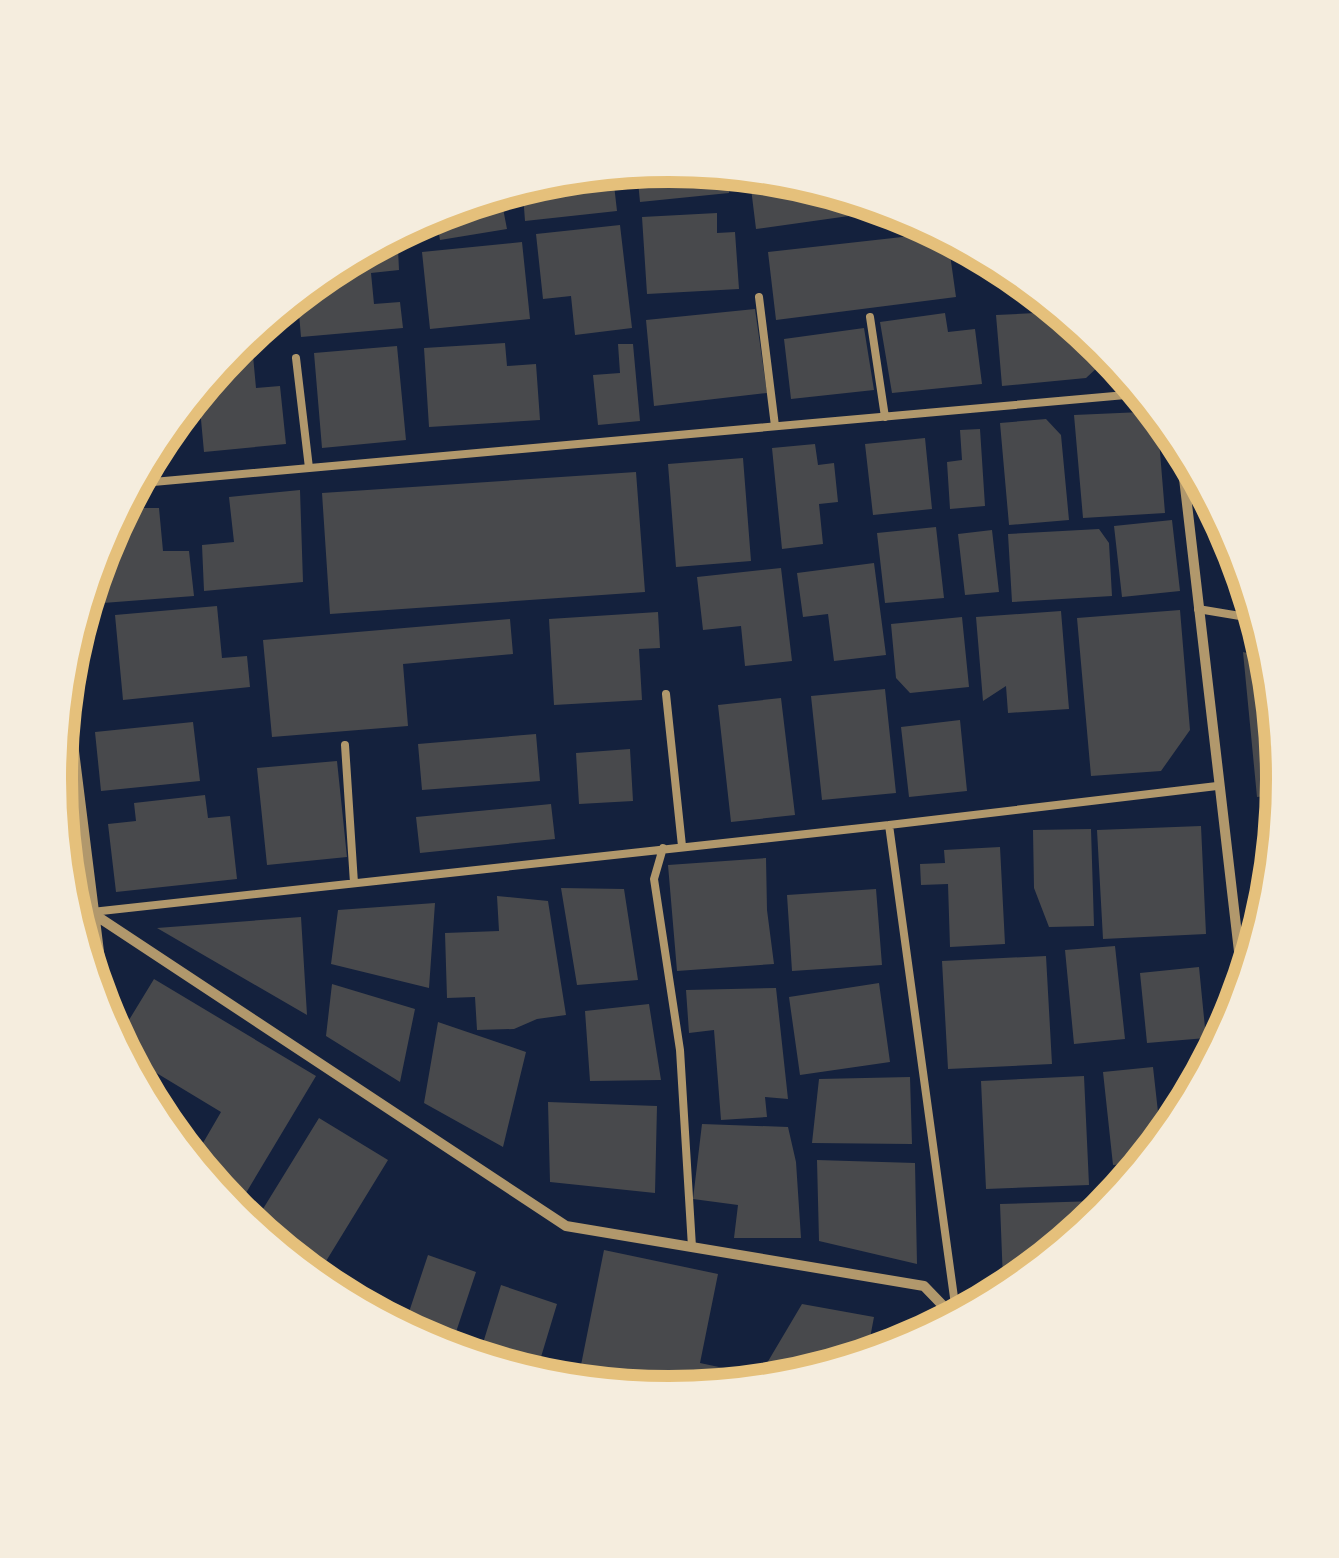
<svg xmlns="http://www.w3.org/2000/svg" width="1339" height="1558" viewBox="0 0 1339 1558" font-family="Merriweather,serif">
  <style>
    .building { fill: #48494c }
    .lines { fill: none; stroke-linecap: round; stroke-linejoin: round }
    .service { stroke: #b1986c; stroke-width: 8 }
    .minor { stroke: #b1986c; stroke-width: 10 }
    .rim { fill: none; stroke: #e5c07b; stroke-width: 12 }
  </style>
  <rect width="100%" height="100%" fill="#14213d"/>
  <path class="building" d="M670,165L727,176L729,193L640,202L637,171Z
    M613,176L617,211L525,221L523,194Z
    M750,180L855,201L856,215L756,229Z
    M501,198L507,229L440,240L435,211Z
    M717,213V233L735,232L739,289L647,294L642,217Z
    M620,225L632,328L575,335L571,296L543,299L536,234Z
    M938,233L948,240L956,297L776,320L768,252Z
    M522,242L530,319L430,329L422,252Z
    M398,249L399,270L371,273L374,304L400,302L403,328L301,337L298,302L375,251Z
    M755,309L767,393L654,406L646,320Z
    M1055,312L1104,345L1111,355L1086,378L1002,386L996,315Z
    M945,313L948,332L975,329L982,384L892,393L880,322Z
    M864,328L874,390L791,399L784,339Z
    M251,334L256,388L280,386L286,444L204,452L199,398L235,344Z
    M505,343L507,366L536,364L540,420L429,427L424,348Z
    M618,344H633L640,421L598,425L593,375L620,373Z
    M397,346L406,440L322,448L314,353Z
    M1142,412L1158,428L1165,513L1083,518L1074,415Z
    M1046,419L1061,435L1069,520L1009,525L1000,423Z
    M980,429L985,506L950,509L947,462L962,460L960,430Z
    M925,438L932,509L873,515L865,444Z
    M815,444L818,465L834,463L838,502L819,504L823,544L782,549L772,448Z
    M743,458L751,561L676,567L668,464Z
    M636,472L645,592L330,614L322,493Z
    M300,490L303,582L204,591L202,545L234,542L229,497Z
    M126,508H159L163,551H189L194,596L90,604L102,543Z
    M1172,520L1180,591L1122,597L1114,526Z
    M936,527L944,598L885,603L877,533Z
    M1099,529L1109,543L1112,596L1012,602L1008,534Z
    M992,530L999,592L965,595L958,534Z
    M874,563L886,655L834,661L828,614L803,617L797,573Z
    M781,568L792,661L745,666L741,626L703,630L697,577Z
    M217,606L222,658L247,656L250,687L123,700L115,615Z
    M1180,610L1190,730L1161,771L1091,776L1077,618Z
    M1061,611L1069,709L1008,713L1006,686L983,701L976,617Z
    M658,612L660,648L639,649L642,700L554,705L549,619Z
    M962,617L969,687L910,693L896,678L891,624Z
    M510,619L513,654L403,664L408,726L272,737L263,640Z
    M1243,652L1259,656L1284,780L1281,794L1257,797Z
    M885,689L896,793L822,800L811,696Z
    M781,698L795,815L731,822L718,705Z
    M960,720L967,791L909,797L901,727Z
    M193,722L200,781L101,791L95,732Z
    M536,734L540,781L422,790L418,744Z
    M630,749L633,801L579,804L576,753Z
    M337,761L347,857L267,865L257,768Z
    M205,795L208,818L230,816L237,879L116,892L108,824L136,821L134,803Z
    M551,804L555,839L420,853L416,817Z
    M1275,822L1271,842L1260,825Z
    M1201,826L1206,934L1103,939L1097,830Z
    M1091,829L1094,926L1049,927L1034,888L1033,830Z
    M1000,847L1005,944L950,947L948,884L921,885L920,864L945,863L944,850Z
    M766,858L767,910L774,964L677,971L668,865Z
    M561,888L624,889L638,980L577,985Z
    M876,889L882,965L792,971L787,895Z
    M497,896L548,901L566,1015L537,1019L514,1029L477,1030L475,997L447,998L445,933L499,931Z
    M435,903L429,988L331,964L338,910Z
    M301,917L307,1015L157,928Z
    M1115,946L1125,1039L1074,1044L1065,950Z
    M1046,956L1052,1064L948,1069L942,961Z
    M1199,967L1206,1038L1147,1043L1140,973Z
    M154,979L316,1076L240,1203L220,1191L196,1155L221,1112L130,1057L118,1038Z
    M879,983L890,1062L800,1075L789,997Z
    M332,984L415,1009L400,1082L326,1036Z
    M776,988L788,1099L765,1097L767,1117L721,1120L714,1030L689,1033L686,990Z
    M649,1004L661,1080L590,1081L585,1011Z
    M438,1022L526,1052L503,1147L424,1103Z
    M1153,1067L1160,1130L1138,1163L1113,1165L1103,1072Z
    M1084,1076L1089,1185L986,1189L981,1081Z
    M910,1077L912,1144L812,1143L819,1079Z
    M1188,1087L1185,1092L1174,1109L1172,1089Z
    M548,1102L657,1106L655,1193L550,1182Z
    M319,1118L388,1160L320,1271L253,1225Z
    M702,1124L788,1127L796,1162L801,1238H734L738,1205L693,1199Z
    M817,1160L915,1163L917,1264L819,1241Z
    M1097,1201V1218L1003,1281L1000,1204Z
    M604,1250L718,1274L700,1363L733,1370L731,1381L669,1393L579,1375Z
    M428,1255L476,1272L450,1350L434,1346L380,1310L382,1303L409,1312Z
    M501,1285L557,1304L541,1357L571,1367L568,1373L479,1356Z
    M802,1304L874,1317L867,1354L760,1375Z"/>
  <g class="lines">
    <path class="service" d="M759,297L775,426
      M870,317L885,417
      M296,358L309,468
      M142,483L1137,394
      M1198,609L1252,618
      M666,694L682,846
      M345,745L354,883
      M889,825L956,1312
      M663,848L654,879L680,1050L692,1247
      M92,912L889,825L1217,786"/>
    <path class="minor" d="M1182,461L1243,986
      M69,711L108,1024
      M80,905L566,1226L924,1286L952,1315"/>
  </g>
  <path d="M0 0H1339V1558H0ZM72 779a597 597 0 1 1 1194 0a597 597 0 1 1-1194 0Z" fill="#f5edde" fill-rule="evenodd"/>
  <path class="rim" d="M72 779a597 597 0 1 1 1194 0a597 597 0 1 1-1194 0Z"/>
</svg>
